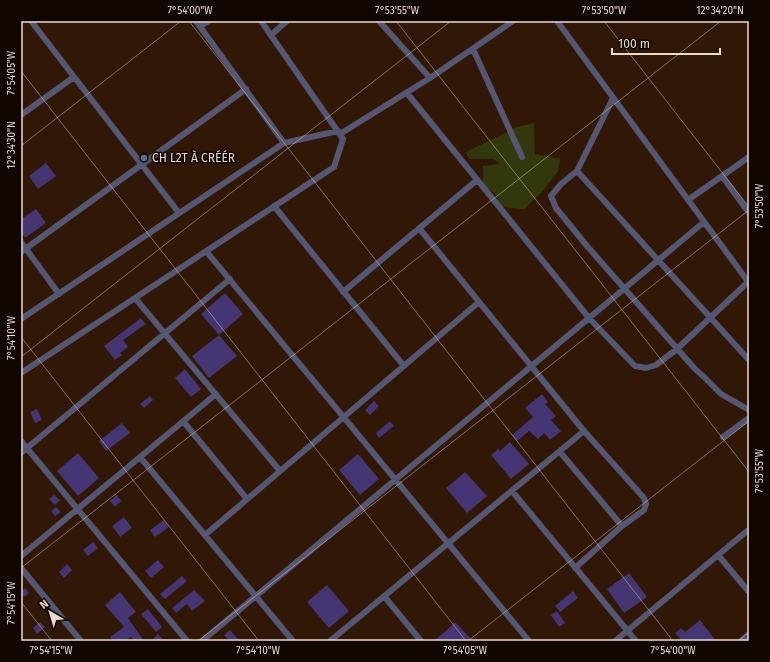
<svg xmlns="http://www.w3.org/2000/svg" width="770" height="662" viewBox="0 0 770 662" font-family="'Fira Sans',sans-serif">
  <style>
    .green { fill: #33380c }
    .building { fill: #433672 }
    .lines { fill: none; stroke-linecap: round; stroke-linejoin: round }
    .minor { stroke: #545772; stroke-width: 6 }
    .ticks { fill: none; stroke: #ecdad0; stroke-width: 1; stroke-opacity: 0.45 }
    .service-dot { fill: #5c6f8a; stroke: #100602; stroke-width: 1.5 }
    .labels { text-anchor: middle; stroke-width: 3; stroke-linejoin: round; paint-order: stroke }
    .poi-label { font-size: 12px; fill: #ecdad0; stroke: #100602; text-anchor: start }
    .neatline { fill: none; stroke: #ecdad0; stroke-width: 1.5 }
    .ticks-label { font-size: 10px; text-anchor: middle; fill: #ecdad0 }
  </style>
  <rect width="100%" height="100%" fill="#301706"/>
  <path class="green" d="M534,123L535,154L560,159L558,171L543,191L524,209L499,207L495,193L483,186V166L500,164L494,159H469L466,152L517,127Z"/>
  <path class="building" d="M46,163L56,176L38,189L29,176Z
    M36,209L46,223L25,238L21,232V219Z
    M225,293L243,314L219,335L201,314Z
    M141,318L146,324L123,340L128,347L120,353L122,355L115,360L104,346Z
    M219,335L237,356L209,378L192,356Z
    M185,369L201,389L191,397L175,378Z
    M542,394L548,402L545,404L556,416L551,420L561,431L550,440L544,433L538,439L529,431L517,441L512,435L533,417L525,408Z
    M150,396L153,400L144,408L140,404Z
    M374,401L379,406L370,415L365,410Z
    M37,409L42,420L35,423L30,412Z
    M390,421L394,426L379,438L376,433Z
    M122,423L130,433L106,451L99,441Z
    M510,442L529,464L511,479L491,455L498,449L500,451Z
    M78,453L99,478L78,496L57,471Z
    M358,454L379,479L360,495L339,470Z
    M465,472L487,496L467,513L446,488Z
    M54,495L60,500L55,505L49,499Z
    M117,495L121,501L115,507L110,501Z
    M56,507L61,512L55,516L51,511Z
    M124,517L132,528L120,537L112,526Z
    M164,520L169,527L155,537L150,530Z
    M93,542L98,548L88,556L83,550Z
    M158,560L164,567L151,578L145,571Z
    M67,564L72,570L64,578L59,572Z
    M629,573L647,597L624,613L607,589Z
    M182,576L187,581L165,599L160,594Z
    M327,585L349,611L329,628L307,602Z
    M25,588L29,593L24,597L21,592Z
    M194,590L205,601L192,611L187,604L176,613L172,608Z
    M573,591L578,598L560,612L555,606Z
    M120,592L136,612L128,618L144,641H134L131,637L125,641H113L110,637L124,627L105,605Z
    M148,609L162,627L156,632L141,614Z
    M557,611L565,623L559,627L551,615Z
    M700,620L716,641H682L675,633L681,628L685,632Z
    M40,622L45,627L37,634L33,628Z
    M455,622L473,641H434L450,627Z
    M230,630L240,641H229L224,635Z
    M158,634L164,641H151Z"/>
  <g class="lines">
    <path class="minor" d="M31,21L179,213
      M196,21L284,143
      M379,21L430,78
      M557,21L749,283
      M200,26L209,21
      M271,35L287,21
      M473,49L522,157
      M407,93L589,318L635,366L646,368L656,365L677,349L748,282
      M613,98L577,171L561,184L551,196L556,208L587,246L695,369L703,376L721,394L749,410
      M21,115L74,77
      M340,134L430,78L513,21
      M577,171L749,360
      M722,176L749,213
      M688,200L749,157
      M274,206L404,366
      M419,228L584,431L644,498L646,504L644,510L622,526L575,568
      M21,242L59,294
      M206,251L529,641
      M21,252L246,89
      M343,292L477,180
      M135,298L280,471
      M21,319L284,143L338,131
      M21,373L334,167L343,139L261,21
      M183,421L247,499
      M723,437L749,418
      M21,441L187,641
      M560,452L622,526
      M21,453L230,279
      M140,457L293,641
      M512,491L636,641
      M205,535L479,302
      M718,555L749,592
      M21,556L216,394
      M21,568L81,641
      M384,596L421,641
      M202,641L704,222
      M330,641L584,431
      M615,641L747,531
      M741,641L749,634"/>
  </g>
  <path class="ticks" d="M189,21L673,641M396,21L749,472M604,21L749,207M21,71L466,641M21,146L181,21M21,337L259,641M21,357L451,21M21,568L721,21M21,602L52,641M198,641L749,210M468,641L749,421M738,641L749,632"/>
  <circle class="service-dot" cx="144" cy="158" r="4"/>
  <g class="labels">
    <g class="poi-label">
      <text x="152" y="162">CH L2T À CRÉÉR</text>
    </g>
  </g>
  <rect width="770" height="662" fill="none" stroke="#100602" stroke-width="44"/>
  <g transform="translate(50 612) rotate(322)" stroke="#100602" stroke-width="3" paint-order="stroke">
  <path d="M0-3L7 15L0 10L-7 15Z" fill="#ecdad0"/>
  <text y="-6" font-size="11" font-weight="bold" text-anchor="middle" fill="#ecdad0">N</text>
  </g>
  <path d="M612 48v6h108v-6" fill="none" stroke="#ecdad0" stroke-width="2"/>
  <text x="618" y="48" font-size="12" fill="#ecdad0" stroke="#100602" stroke-width="3" paint-order="stroke">100 m</text>
  <rect x="22" y="22" width="726" height="618" class="neatline"/>
  <g class="ticks-label">
    <text x="190" y="14">7°54'00"W</text>
    <text x="397" y="14">7°53'55"W</text>
    <text x="604" y="14">7°53'50"W</text>
    <text x="720" y="14">12°34'20"N</text>
    <text transform="translate(11 73) rotate(-90)" y="4">7°54'05"W</text>
    <text transform="translate(11 145) rotate(-90)" y="4">12°34'30"N</text>
    <text transform="translate(759 206) rotate(-90)" y="4">7°53'50"W</text>
    <text transform="translate(11 338) rotate(-90)" y="4">7°54'10"W</text>
    <text transform="translate(759 471) rotate(-90)" y="4">7°53'55"W</text>
    <text transform="translate(11 603) rotate(-90)" y="4">7°54'15"W</text>
    <text x="51" y="654">7°54'15"W</text>
    <text x="258" y="654">7°54'10"W</text>
    <text x="465" y="654">7°54'05"W</text>
    <text x="673" y="654">7°54'00"W</text>
  </g>
</svg>
